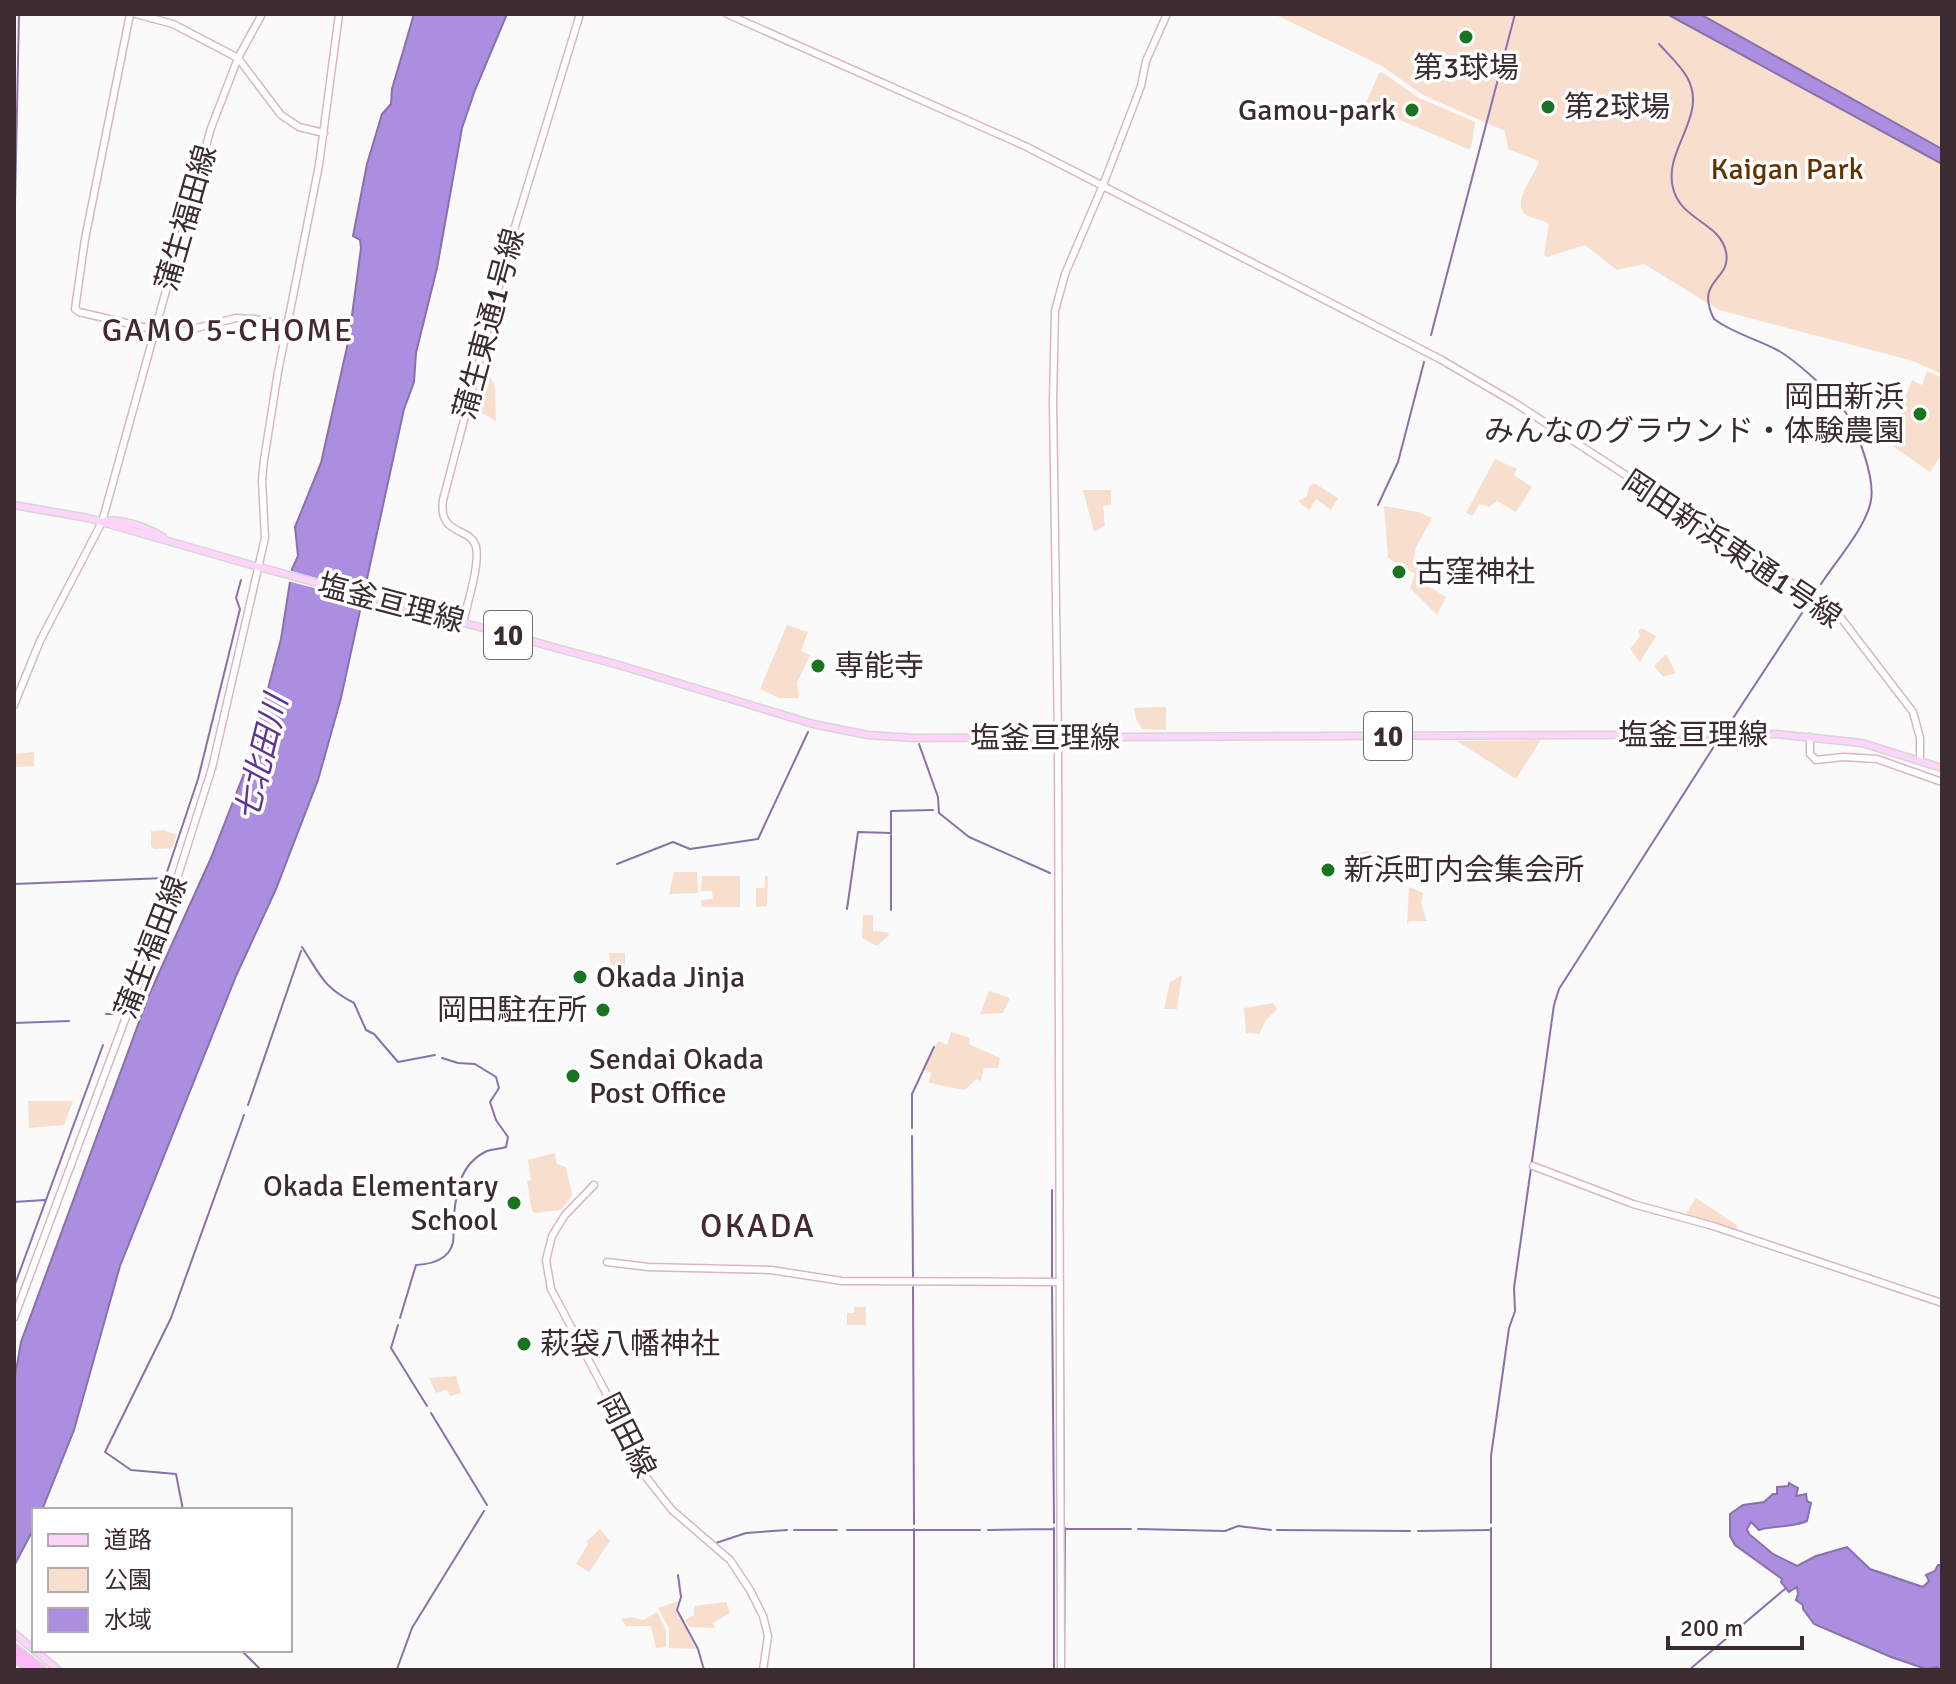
<svg xmlns="http://www.w3.org/2000/svg" width="1956" height="1684" viewBox="0 0 1956 1684" font-family="Signika,'Noto Sans JP',sans-serif">
  <style>
    .green { fill: #f8decc }
    .water { fill: #ab8ee0; stroke: #8971ac; stroke-width: 2 }
    .pier { fill: #fafafa }
    .lines { fill: none; stroke-linecap: round; stroke-linejoin: round }
    .stream { stroke: #8971ac; stroke-width: 2 }
    .secondary-casing { stroke: #dbb6c1; stroke-width: 9 }
    .primary-casing { stroke: #d8d5d6; stroke-width: 9 }
    .highway-casing { stroke: #d8d5d6; stroke-width: 11 }
    .secondary { stroke: #fff; stroke-width: 6 }
    .primary { stroke: #fdd5fb; stroke-width: 6 }
    .highway { stroke: #fcb9f8; stroke-width: 8 }
    .poi-dot { fill: #197422; stroke: #fff; stroke-width: 3 }
    .labels { text-anchor: middle; stroke-width: 7; stroke-linejoin: round; paint-order: stroke }
    .shield { fill: #fff; stroke: #766b6f; stroke-width: 2 }
    .shield-label { font-size: 28px; font-weight: bold; fill: #3b2c31 }
    .poi-label { font-size: 30px; fill: #3b2c31; stroke: #fff; text-anchor: start }
    .park-label { font-size: 30px; fill: #633100; stroke: #fff }
    .street-label { font-size: 30px; fill: #3b2c31; stroke: #fff }
    .neighbourhood-label { font-size: 32px; letter-spacing: 2px; fill: #452832; stroke: #fff }
    .water-label { font-size: 32px; font-style: italic; fill: #5d3394; stroke: #fff }
    .quarter-label { font-size: 34px; letter-spacing: 2px; fill: #452832; stroke: #fff }
  </style>
  <rect width="100%" height="100%" fill="#fafafa"/>
  <path class="green" d="M1274,14H1942V374L1913,361L1719,310L1644,264L1617,270L1585,245L1547,257L1544,255L1549,224C1542,219 1531,219 1525,214C1511,202 1536,174 1539,161L1508,149L1505,131L1423,95L1382,66Z
    M1382,72L1419,98L1475,122L1471,148L1468,149L1367,106L1366,103L1379,73Z
    M485,367L495,386L496,421L484,414H471Z
    M1927,371L1942,378V454L1930,472L1887,442L1912,380L1922,385Z
    M1495,459L1517,469L1514,475L1532,487L1516,512L1497,501L1489,507L1479,504L1473,516L1466,513Z
    M1314,483L1338,498L1331,510L1316,499L1309,510L1298,501L1307,496L1309,487Z
    M1083,490H1111V505L1103,506L1105,526L1094,532Z
    M1384,506L1418,512L1432,518L1416,547L1413,563L1432,577L1428,586L1446,597L1437,615L1410,588L1415,574L1388,558Z
    M787,625L808,632L801,651L810,655L797,683L799,698H779L760,689Z
    M1641,628L1656,636L1640,662L1630,649L1640,636L1638,632Z
    M1666,654L1676,673L1663,677L1654,666Z
    M1159,707H1166V730L1142,729L1136,719L1134,708Z
    M1541,740L1516,779L1457,741Z
    M34,752V766L15,767L14,754Z
    M164,830L177,835L172,848L154,849L151,846V831Z
    M1369,851L1381,853L1372,867L1350,858L1351,855Z
    M674,872H697L698,893L669,894Z
    M702,876H740V907H702L701,900L713,899L712,891H701Z
    M765,876H768L767,906L756,907V888H765Z
    M1409,887L1423,893L1421,903L1427,921H1409L1407,925Z
    M863,915H873V931L887,932L889,935L877,946L862,938Z
    M609,953H625V973H612Z
    M1182,975L1177,1009H1164L1170,982Z
    M989,991L1010,998L1003,1013L980,1014Z
    M1273,1003L1277,1009L1266,1020L1259,1034L1246,1033L1244,1008Z
    M951,1032L970,1038L969,1044L1000,1058L998,1068H984L981,1081L976,1079L965,1090L929,1083L931,1073L922,1069L937,1043L939,1041L947,1045Z
    M28,1101H73L64,1125L29,1128Z
    M555,1153L557,1164L566,1167L572,1195L561,1210L535,1213L532,1211L527,1181L531,1180L528,1160Z
    M1696,1198L1738,1226L1735,1230L1686,1214Z
    M854,1307H866V1325H847V1313H854Z
    M456,1376L461,1393L450,1396L447,1390L436,1393L429,1378Z
    M600,1529L610,1541L589,1572L576,1564L588,1544L586,1542Z
    M678,1601L676,1610L696,1649L669,1648V1628L658,1608Z
    M726,1602L730,1613L713,1623L715,1628L690,1627L685,1620L694,1615V1606Z
    M657,1612L666,1630V1647L656,1648L651,1626H626L621,1619L633,1617L643,1620Z"/>
  <path class="water" d="M414,14H507L475,90L462,128L437,268L416,353L414,382L404,409L341,698L318,780L276,889L236,976L120,1266L74,1430L42,1510H34V1528L14,1566V1382L21,1342L149,995L211,858L249,761L281,639L292,569L298,556L295,527L321,463L349,338L361,248L360,240L353,236L367,164L382,114L391,104L392,89Z
    M1667,14H1700L1942,149V164Z
    M1789,1483L1798,1488L1796,1496L1806,1494L1807,1501L1811,1503L1807,1521C1792,1528 1776,1525 1759,1530L1751,1522L1747,1529L1749,1534L1773,1554L1797,1566L1816,1556L1847,1547L1870,1569L1923,1587L1929,1581L1926,1575L1935,1571L1938,1565H1942V1670L1937,1667L1926,1669L1891,1657L1814,1624L1803,1609V1605L1796,1600L1798,1594L1797,1587L1789,1592L1781,1582L1782,1579L1735,1545L1730,1536V1514L1743,1505L1764,1502L1773,1494H1777V1487L1788,1486Z"/>
  <path class="pier" d="M288,570L367,592L365,601L287,581Z"/>
  <g class="lines">
    <path class="stream" d="M1659,44C1668,54 1680,65 1687,77C1709,116 1663,149 1673,188C1681,221 1720,222 1726,252C1732,281 1694,279 1714,319C1734,334 1757,339 1779,351C1796,361 1837,397 1846,413C1858,432 1875,478 1871,500C1867,526 1836,561 1821,584
      M14,252L19,14
      M1431,335L1515,14
      M1378,505L1398,462L1424,362
      M1806,608L1807,605
      M1724,732L1802,613
      M919,744L938,797L939,813L969,837L1050,873
      M891,835V910
      M617,864L673,842L690,849L758,839L808,732
      M14,884L165,878
      M847,909L858,832L891,833V811L933,810
      M302,947C321,976 323,987 354,1003L366,1030L374,1034L398,1062L435,1055
      M106,1014H113L154,911L198,779L240,609L236,598L241,580
      M14,1023L69,1021
      M442,1058L458,1063L475,1064L496,1077L499,1088L490,1102L496,1120L508,1137L506,1147C500,1149 493,1149 487,1151C457,1165 456,1196 453,1224
      M248,1105L301,951
      M912,1128V1094L934,1047
      M912,1136L913,1278
      M1052,1190V1278
      M14,1202L45,1200
      M1052,1286L1054,1523
      M14,1287L103,1045
      M913,1287L914,1524
      M400,1318L416,1265C438,1264 457,1255 453,1230
      M398,1325L391,1348L427,1406
      M1063,1348L1064,1523
      M431,1413L487,1505
      M183,1510L176,1474L131,1470L105,1452L171,1318L244,1115
      M1491,1523V1456L1509,1328L1515,1311L1514,1288L1554,1005L1559,989L1720,737
      M1054,1528V1670
      M1491,1528V1670
      M914,1529V1670
      M1066,1529H1131
      M1138,1529L1225,1531L1238,1526L1271,1530
      M794,1530H837
      M847,1530H980
      M988,1530L1054,1529
      M1277,1530L1410,1531
      M1418,1531L1489,1530
      M716,1543L746,1533L787,1530
      M678,1575L681,1597L677,1610L698,1649L704,1670
      M241,1650L261,1670
      M1064,1665L1065,1528
      M397,1669L412,1628L484,1511
      M1689,1670L1786,1588"/>
    <g class="secondary-casing">
      <path id="secondary" d="M130,14L85,239L75,309L79,312L173,334L236,318L254,319L287,325
        M136,14L173,24L238,58L281,115L299,127L324,133
        M727,14L1025,146L1440,359L1515,403L1787,580L1841,618L1913,712L1920,738V760
        M463,623C467,604 480,565 476,547C471,526 438,537 443,500L513,233L580,14
        M14,705L40,641L102,522L211,128L238,58L262,14
        M1810,737V754L1816,760L1843,757L1877,759L1942,782
        M1533,1166L1633,1204L1713,1226L1942,1303
        M594,1185L565,1215L552,1236L546,1260L551,1289L605,1391L626,1443L646,1477L672,1510L730,1560L750,1590L763,1616L768,1636L763,1670
        M607,1262L648,1267L771,1270L842,1281L1059,1282
        M14,1318L174,888L212,768L265,538L262,480L264,460L278,372L319,165L339,14
        M1061,1670L1058,738L1053,402L1055,311L1065,274L1103,185L1141,86L1146,61L1167,14"/>
    </g>
    <g class="primary-casing">
      <path id="primary" d="M14,505L88,518L248,564L619,665L813,724L868,735L914,738L1775,734L1862,743L1942,768
        M105,521C122,518 149,528 163,537
        M14,1633L58,1670"/>
    </g>
    <g class="highway-casing">
      <path id="highway" d="M14,1648L42,1670
        M14,1657L31,1670"/>
    </g>
    <use href="#secondary" class="secondary"/>
    <use href="#primary" class="primary"/>
    <use href="#highway" class="highway"/>
  </g>
  <g class="poi-dot">
    <circle cx="1466" cy="37" r="8"/>
    <circle cx="1548" cy="107" r="8"/>
    <circle cx="1412" cy="110" r="8"/>
    <circle cx="1920" cy="414" r="8"/>
    <circle cx="1399" cy="572" r="8"/>
    <circle cx="818" cy="666" r="8"/>
    <circle cx="1328" cy="870" r="8"/>
    <circle cx="580" cy="977" r="8"/>
    <circle cx="603" cy="1010" r="8"/>
    <circle cx="573" cy="1076" r="8"/>
    <circle cx="514" cy="1203" r="8"/>
    <circle cx="524" cy="1344" r="8"/>
  </g>
  <g class="labels">
    <g class="shield">
      <rect x="484" y="611" width="48" height="48" rx="6"/>
      <rect x="1364" y="712" width="48" height="48" rx="6"/>
    </g>
    <g class="shield-label">
      <text x="508" y="645">10</text>
      <text x="1388" y="746">10</text>
    </g>
    <g class="poi-label">
      <text x="1466" y="78" text-anchor="middle">第3球場</text>
      <text x="1564" y="117">第2球場</text>
      <text x="1396" y="120" text-anchor="end">Gamou-park</text>
      <text x="1904" y="407" text-anchor="end">岡田新浜<tspan x="1904" dy="34">みんなのグラウンド・体験農園</tspan></text>
      <text x="1415" y="582">古窪神社</text>
      <text x="834" y="676">専能寺</text>
      <text x="1344" y="880">新浜町内会集会所</text>
      <text x="596" y="987">Okada Jinja</text>
      <text x="587" y="1020" text-anchor="end">岡田駐在所</text>
      <text x="589" y="1069">Sendai Okada<tspan x="589" dy="34">Post Office</tspan></text>
      <text x="498" y="1196" text-anchor="end">Okada Elementary<tspan x="498" dy="34">School</tspan></text>
      <text x="540" y="1354">萩袋八幡神社</text>
    </g>
    <g class="park-label">
      <text x="1787" y="179">Kaigan Park</text>
    </g>
    <g class="street-label">
      <text transform="translate(186 218) rotate(-74)" y="10">蒲生福田線</text>
      <text transform="translate(489 324) rotate(-75)" y="10">蒲生東通1号線</text>
      <text transform="translate(1732 549) rotate(34)" y="10">岡田新浜東通1号線</text>
      <text transform="translate(391 603) rotate(15)" y="10">塩釜亘理線</text>
      <text x="1693" y="745">塩釜亘理線</text>
      <text x="1045" y="748">塩釜亘理線</text>
      <text transform="translate(151 947) rotate(-69)" y="10">蒲生福田線</text>
      <text transform="translate(627 1435) rotate(63)" y="10">岡田線</text>
    </g>
    <g class="neighbourhood-label">
      <text x="228" y="341">GAMO 5-CHOME</text>
    </g>
    <g class="water-label">
      <text transform="translate(261 758) rotate(-76)" y="11">七北田川</text>
    </g>
    <g class="quarter-label">
      <text x="758" y="1237">OKADA</text>
    </g>
  </g>
  <rect width="1956" height="1684" fill="none" stroke="#3b2c31" stroke-width="32"/>
  <rect x="32" y="1508" width="260" height="144" fill="#ffffff" stroke="#b1abad" stroke-width="2"/>
  <rect x="48" y="1534" width="40" height="12" fill="#fdd5fb" stroke="#b1abad" stroke-width="2"/>
  <text x="104" y="1548" font-size="24" fill="#3b2c31">道路</text>
  <rect x="48" y="1568" width="40" height="24" fill="#f8decc" stroke="#b1abad" stroke-width="2"/>
  <text x="104" y="1588" font-size="24" fill="#3b2c31">公園</text>
  <rect x="48" y="1608" width="40" height="24" fill="#ab8ee0" stroke="#b1abad" stroke-width="2"/>
  <text x="104" y="1628" font-size="24" fill="#3b2c31">水域</text>
  <path d="M1668 1636v12h134v-12" fill="none" stroke="#3b2c31" stroke-width="4"/>
  <text x="1680" y="1636" font-size="24" fill="#3b2c31" stroke="#ffffff" stroke-width="6" paint-order="stroke">200 m</text>
</svg>
